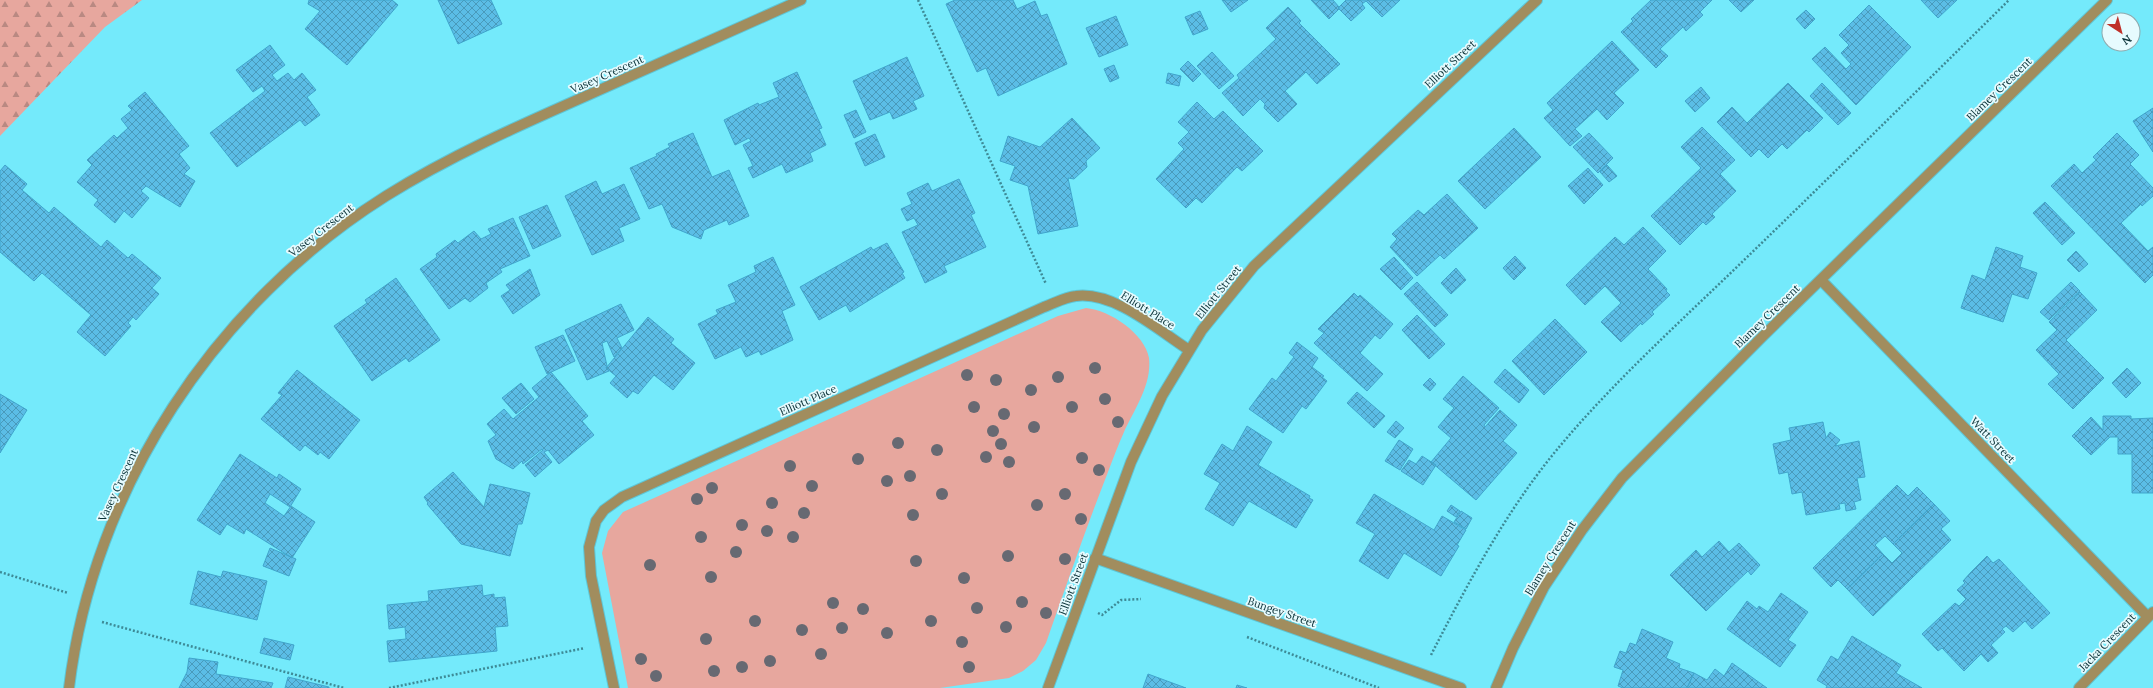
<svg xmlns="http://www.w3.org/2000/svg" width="2153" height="688" viewBox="0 0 2153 688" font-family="Lora,serif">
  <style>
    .green { fill: #e7a79e }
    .forest { fill: url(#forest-firs) }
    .building { fill: url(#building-cross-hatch); stroke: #40a5cc }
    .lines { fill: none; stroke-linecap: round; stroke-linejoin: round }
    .minor-casing { stroke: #5fc5d4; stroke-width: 12 }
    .tertiary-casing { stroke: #5fc5d4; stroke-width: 12 }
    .path { stroke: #3d8a96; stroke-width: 2.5; stroke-dasharray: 2 2; stroke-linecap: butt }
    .minor { stroke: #a18d5e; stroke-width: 10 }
    .tertiary { stroke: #a18d5e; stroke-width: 10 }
    .tree { fill: #676972 }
    .labels { text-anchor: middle; stroke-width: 3.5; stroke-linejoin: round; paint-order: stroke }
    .street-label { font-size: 11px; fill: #093137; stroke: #e7fbfe }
  </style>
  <defs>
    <pattern id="forest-firs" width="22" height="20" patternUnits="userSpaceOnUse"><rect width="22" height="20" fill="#e7a79e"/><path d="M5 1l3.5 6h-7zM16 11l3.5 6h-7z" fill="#b98982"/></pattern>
    <pattern id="building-cross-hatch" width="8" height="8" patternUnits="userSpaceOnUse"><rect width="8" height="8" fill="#5bbde6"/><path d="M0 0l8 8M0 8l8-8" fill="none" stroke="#499abb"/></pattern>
  </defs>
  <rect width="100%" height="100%" fill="#74eafb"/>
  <path class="green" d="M1086,308C1110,310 1145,334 1149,358C1152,385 1134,410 1124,432C1118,445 1113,459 1108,472C1086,528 1066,586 1046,643L1036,660L1023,671L1009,678L940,688H628L602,553L608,531L623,512L1058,316Z"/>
  <path class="forest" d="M0,0H142L105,27L0,136Z"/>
  <path class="building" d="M309,0H392L398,5L347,65L305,29L320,11L308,4Z
    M438,0H491L502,24L458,44Z
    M955,0H1013L1017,9L1035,1L1041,16L1047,14L1067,64L998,96L986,68L977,72L946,4Z
    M1222,0H1248L1231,12Z
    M1311,0H1333L1339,7V9L1329,19Z
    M1346,0H1400L1382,17L1366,1L1362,4L1365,8L1351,21L1338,8Z
    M1651,0H1712L1700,12L1703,15L1686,31L1683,27L1660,49L1668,56L1656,68L1621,32L1633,21L1631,19Z
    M1729,0H1754L1741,12Z
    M1921,0H1957L1938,18Z
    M1869,5L1911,47L1856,105L1812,59L1825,47L1846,69L1851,64L1841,53L1849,45L1839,35Z
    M1288,7L1301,21L1299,23L1340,64L1317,84L1306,72L1285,91L1297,104L1278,122L1264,108L1265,104L1260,99L1243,116L1222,93L1239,78L1237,75L1276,39L1266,28Z
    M1806,10L1815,19L1805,29L1796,19Z
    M1200,11L1208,29L1193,35L1185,17Z
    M1116,16L1128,45L1099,57L1086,28Z
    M1612,41L1639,70L1614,93L1624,103L1607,120L1597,109L1575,129L1582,136L1570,146L1544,118L1553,110L1547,103Z
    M270,45L285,65L272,75L277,81L288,73L294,80L302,73L316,90L307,97L320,115L305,126L300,120L237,167L210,133L265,91L262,86L253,92L236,70Z
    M1212,52L1234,76L1219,89L1197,66Z
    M907,57L924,96L913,101L917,109L893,119L890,112L870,120L853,81Z
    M1188,61L1201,74L1193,82L1180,69Z
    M1114,65L1119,78L1110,82L1104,69Z
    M797,72L822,128L819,129L826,145L810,153L813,161L786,173L782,164L753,178L748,168L753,166L743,145L751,141L749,138L735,145L724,120L758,103L759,105L779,97L773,83Z
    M1168,73L1181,76L1179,86L1166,83Z
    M1788,83L1823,118L1809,132L1807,130L1787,149L1782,144L1768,158L1759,149L1751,157L1717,122L1732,107L1747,123Z
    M1822,83L1851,113L1838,125L1810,96Z
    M1701,87L1710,98L1695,112L1685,101Z
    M145,92L189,146L179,154L190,168L184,174L195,181L180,207L146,186L141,191L149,198L132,218L124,211L115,223L94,205L98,200L77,182L92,165L87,160L114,135L117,138L128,128L121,119L132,110L128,106Z
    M1197,102L1214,119L1223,111L1263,151L1242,171L1237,167L1202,203L1196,198L1186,208L1156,179L1184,149L1178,143L1189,132L1178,122Z
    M2153,108V152L2133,121Z
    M856,110L866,132L854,138L844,115Z
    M1072,118L1100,148L1086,161L1087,167L1074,179L1068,178L1078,226L1038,234L1028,186L1010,180L1015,166L1000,161L1008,136L1040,147Z
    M1702,127L1735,160L1720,174L1736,191L1712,214L1715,217L1706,225L1703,222L1680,245L1651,216L1701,168L1681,147Z
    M1514,128L1541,157L1485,209L1458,181Z
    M693,133L712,177L729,170L749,216L729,225L727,220L704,230L701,239L672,227L662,204L649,209L630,168L657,156L656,154L670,147L668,144Z
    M1589,133L1613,158L1598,173L1573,147Z
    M2117,133L2139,155L2130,164L2153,188V196L2142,206L2141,204L2121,223L2148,251L2153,247V275L2145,283L2051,186L2074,164L2082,173L2096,160L2093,157Z
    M875,134L885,157L865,166L855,143Z
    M5,165L27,184L22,190L49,213L54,207L101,247L107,240L128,258L132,254L161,278L152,288L159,294L136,320L133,317L128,323L131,326L105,356L77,332L91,315L42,273L34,281L0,252V171Z
    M1607,165L1617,176L1609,182L1600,172Z
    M1588,168L1603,185L1584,204L1568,186Z
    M959,179L975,213L971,215L986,247L944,266L947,272L925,283L902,232L918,225L914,218L907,221L901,209L912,204L907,193L928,183L932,191Z
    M596,181L602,194L624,184L640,219L619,228L624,241L592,255L565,196Z
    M1447,194L1478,228L1444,259L1440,255L1417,276L1390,247L1397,239L1392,234L1418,210L1424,215Z
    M2045,202L2075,233L2062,245L2033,213Z
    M547,205L561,236L533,249L519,217Z
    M513,218L530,256L500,269L502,272L486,283L488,288L470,302L465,298L449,309L420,269L437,257L436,254L455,240L458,243L474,231L481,239L491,234L488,229Z
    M1643,227L1666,251L1648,269L1667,289L1666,291L1670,295L1652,312L1654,314L1642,325L1641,323L1621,342L1601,322L1621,303L1605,286L1585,305L1566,285L1615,237L1624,245Z
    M887,243L904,272L902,273L905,278L850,312L846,305L819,320L800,287L871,247L873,250Z
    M1996,247L2023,256L2020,267L2037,273L2028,299L2012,294L2003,322L1961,308L1972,275L1985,280Z
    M2076,251L2088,264L2079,272L2067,260Z
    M1515,256L1526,268L1514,280L1503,268Z
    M773,257L795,305L782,311L793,340L761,355L759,351L746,357L741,347L715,359L698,324L718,314L716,310L736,302L728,285L756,272L754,266Z
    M1394,257L1413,278L1401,290L1380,269Z
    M1456,268L1466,280L1451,294L1441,283Z
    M530,269L540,295L513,314L501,296L510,290L506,285Z
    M396,278L440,340L409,362L406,358L372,381L334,326L367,303L365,300Z
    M1417,282L1448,315L1435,327L1404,294Z
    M2071,282L2080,291L2049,320L2040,312Z
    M2080,292L2097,310L2066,340L2104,378L2073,409L2048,384L2059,374L2036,350L2057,330L2049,322Z
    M1354,293L1358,297L1360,295L1393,324L1380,339L1375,335L1360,353L1383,374L1367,391L1314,343L1324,333L1318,329Z
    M621,304L634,330L617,338L622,348L614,357L607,341L602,343L607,366L606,368L609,371L587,380L565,330Z
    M1417,315L1445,344L1429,359L1402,330Z
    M648,317L674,339L671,343L695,363L673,390L654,375L638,394L633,391L627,398L610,383L616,376L606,368Z
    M1555,319L1587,352L1544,395L1512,361Z
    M563,335L575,361L547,374L535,347Z
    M1297,342L1318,358L1312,367L1324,376L1322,377L1327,381L1306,409L1302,406L1283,433L1249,409L1272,378L1276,381L1294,357L1289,353Z
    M2127,368L2141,383L2126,398L2112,383Z
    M1505,369L1529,390L1519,403L1494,382Z
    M297,370L360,420L329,459L320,452L318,455L305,445L300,451L261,419L282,395L278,393Z
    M551,372L588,416L582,421L594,435L559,464L548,450L544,452L552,462L535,477L525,465L543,450L542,449L523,464L522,461L513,469L496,459L488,441L496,435L487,424L504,409L513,419L539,397L532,388Z
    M1463,376L1499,408L1484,425L1485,427L1500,410L1517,425L1503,441L1517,453L1476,500L1431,462L1451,438L1438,427L1454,408L1443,399Z
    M1430,378L1436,384L1430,391L1423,385Z
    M521,383L534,399L516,414L502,398Z
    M1357,392L1385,416L1374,428L1347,403Z
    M0,394L27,410L0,453Z
    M2103,416H2131V419L2153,418V493H2132V454H2118V437H2110L2091,455L2072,436L2091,417L2103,430Z
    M1396,421L1404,428L1395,438L1387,432Z
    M1823,422L1826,438L1830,432L1840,440L1835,446L1859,441L1865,477L1857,478L1861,500L1854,502L1856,509L1846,511L1845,503L1839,504L1840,509L1806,515L1802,492L1792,494L1788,472L1779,474L1773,444L1791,440L1789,428Z
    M1247,426L1272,442L1258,465L1310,496L1309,498L1313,500L1296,528L1249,501L1233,526L1205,509L1220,483L1204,474L1222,444L1233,451Z
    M1399,440L1413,449L1400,470L1385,461Z
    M240,454L277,478L279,474L301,489L290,507L270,494L265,503L284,516L291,506L315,522L292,558L246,529L244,534L227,524L220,535L197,520Z
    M1422,456L1436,465L1423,485L1401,471L1409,460L1416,464Z
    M453,472L484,507L490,484L530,493L522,524H518L510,556L461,544L427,504L428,503L424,497Z
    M1897,485L1908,496L1917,487L1934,504L1893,544L1885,536L1875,545L1883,554L1847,589L1838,580L1831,587L1813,568Z
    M1374,494L1434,530L1442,516L1466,530L1457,545L1459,546L1441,576L1404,553L1388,579L1359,561L1375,534L1356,523Z
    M1934,504L1950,521L1941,529L1951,540L1873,616L1847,589L1883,554L1892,563L1902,553L1893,544Z
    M1451,505L1460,511L1456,517L1447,511Z
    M1461,511L1472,518L1466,529L1454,522Z
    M1719,541L1729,552L1739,543L1760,565L1751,575L1748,571L1706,611L1670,575L1696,550L1702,557Z
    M270,548L296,559L289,576L263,566Z
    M1987,556L1993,563L1999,559L2050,613L2032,629L2025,621L2013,632L2006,626L2002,629L2005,632L1991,645L1998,653L1988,662L1981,654L1964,671L1942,648L1938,651L1922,634L1955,603L1959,606L1966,599L1957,590L1965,583L1963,581L1971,572Z
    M198,571L221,577L223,571L267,581L257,620L190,604Z
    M482,585L483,596L494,594V598L505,597L508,626L495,627L497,651L389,662L387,641L406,639L405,627L389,629L387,605L429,601L428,591Z
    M1781,593L1808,612L1788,640L1796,645L1780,667L1727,629L1747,601L1757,609L1759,606L1768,612Z
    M1642,629L1673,642L1666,658L1680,664L1679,668L1694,673L1687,688H1623L1618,686L1623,670L1614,667L1620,651L1626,653L1630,643L1636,645Z
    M1852,636L1901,665L1896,673L1922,688H1826L1827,686L1817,680L1831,656L1838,660Z
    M264,638L294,645L290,660L260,653Z
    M189,658L218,662L216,674L273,683L271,688H179L187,672Z
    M1732,663L1767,688H1687L1694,673L1707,680L1715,669L1724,676Z
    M1148,674L1186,688H1143Z
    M288,677L329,687V688H285Z
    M1237,685L1247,688H1236Z"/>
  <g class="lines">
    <g class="minor-casing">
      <path id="minor" d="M1821,280L2148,617
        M1095,558L1461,688
        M69,688C93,488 216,303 386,196C450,156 518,126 586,96C658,64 730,32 801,0
        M614,688L591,576L589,547L596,521L604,510L622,497L1044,307C1055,303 1065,297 1076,296C1114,291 1158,330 1189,350
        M1048,688L1131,462L1162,396L1202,330L1254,266L1537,0
        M2079,688L2153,612"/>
    </g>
    <g class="tertiary-casing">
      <path id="tertiary" d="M1496,688L1513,648L1544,587L1582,530L1622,478L1763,336L2107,0"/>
    </g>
    <path class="path" d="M918,0L1046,284
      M0,572L68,593
      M1098,613L1102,615L1121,600L1141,599
      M102,622L344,688
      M1247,637L1379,688
      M1431,655C1467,585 1505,513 1555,452C1611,384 1678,324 1741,263C1831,176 1920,88 2009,0
      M389,688L585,648"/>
    <use href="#minor" class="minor"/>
    <use href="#tertiary" class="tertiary"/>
  </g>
  <g class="tree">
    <circle cx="1095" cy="368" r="6"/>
    <circle cx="967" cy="375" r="6"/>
    <circle cx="1058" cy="377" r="6"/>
    <circle cx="996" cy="380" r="6"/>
    <circle cx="1031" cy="390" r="6"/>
    <circle cx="1105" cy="399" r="6"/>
    <circle cx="974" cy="407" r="6"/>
    <circle cx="1072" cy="407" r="6"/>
    <circle cx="1004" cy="414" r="6"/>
    <circle cx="1118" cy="422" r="6"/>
    <circle cx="1034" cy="427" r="6"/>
    <circle cx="993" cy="431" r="6"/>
    <circle cx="898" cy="443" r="6"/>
    <circle cx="1001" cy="444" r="6"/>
    <circle cx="937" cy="450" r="6"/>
    <circle cx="986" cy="457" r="6"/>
    <circle cx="1082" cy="458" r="6"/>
    <circle cx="858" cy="459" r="6"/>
    <circle cx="1009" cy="462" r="6"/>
    <circle cx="790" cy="466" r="6"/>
    <circle cx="1099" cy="470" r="6"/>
    <circle cx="910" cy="476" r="6"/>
    <circle cx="887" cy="481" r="6"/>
    <circle cx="812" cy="486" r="6"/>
    <circle cx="712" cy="488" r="6"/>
    <circle cx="942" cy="494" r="6"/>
    <circle cx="1065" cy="494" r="6"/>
    <circle cx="697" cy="499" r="6"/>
    <circle cx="772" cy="503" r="6"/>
    <circle cx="1037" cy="505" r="6"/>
    <circle cx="804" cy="513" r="6"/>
    <circle cx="913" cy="515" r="6"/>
    <circle cx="1081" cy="519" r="6"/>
    <circle cx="742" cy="525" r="6"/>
    <circle cx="767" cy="531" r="6"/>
    <circle cx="701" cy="537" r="6"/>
    <circle cx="793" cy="537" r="6"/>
    <circle cx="736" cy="552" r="6"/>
    <circle cx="1008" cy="556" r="6"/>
    <circle cx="1065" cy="559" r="6"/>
    <circle cx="916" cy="561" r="6"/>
    <circle cx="650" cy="565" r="6"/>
    <circle cx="711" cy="577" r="6"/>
    <circle cx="964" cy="578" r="6"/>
    <circle cx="1022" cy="602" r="6"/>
    <circle cx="833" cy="603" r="6"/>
    <circle cx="977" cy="608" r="6"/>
    <circle cx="863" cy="609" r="6"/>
    <circle cx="1046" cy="613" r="6"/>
    <circle cx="755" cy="621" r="6"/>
    <circle cx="931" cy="621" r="6"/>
    <circle cx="1006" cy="627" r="6"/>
    <circle cx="842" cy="628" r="6"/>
    <circle cx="802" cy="630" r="6"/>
    <circle cx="887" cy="633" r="6"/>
    <circle cx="706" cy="639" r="6"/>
    <circle cx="962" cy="642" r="6"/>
    <circle cx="821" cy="654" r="6"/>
    <circle cx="641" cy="659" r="6"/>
    <circle cx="770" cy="661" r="6"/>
    <circle cx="742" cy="667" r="6"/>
    <circle cx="969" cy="667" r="6"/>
    <circle cx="714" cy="671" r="6"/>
    <circle cx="656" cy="676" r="6"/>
  </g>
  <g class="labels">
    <g class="street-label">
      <text transform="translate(1450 64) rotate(-43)" y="4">Elliott Street</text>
      <text transform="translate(607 74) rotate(-24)" y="4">Vasey Crescent</text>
      <text transform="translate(1999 89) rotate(-44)" y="4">Blamey Crescent</text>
      <text transform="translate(321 230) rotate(-38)" y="4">Vasey Crescent</text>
      <text transform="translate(1218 292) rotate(-51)" y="4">Elliott Street</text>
      <text transform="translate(1148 310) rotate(32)" y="4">Elliott Place</text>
      <text transform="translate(1767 316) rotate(-44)" y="4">Blamey Crescent</text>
      <text transform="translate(808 400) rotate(-24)" y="4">Elliott Place</text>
      <text transform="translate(1993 440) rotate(46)" y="4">Watt Street</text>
      <text transform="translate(118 485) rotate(-65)" y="4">Vasey Crescent</text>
      <text transform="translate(1550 558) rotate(-58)" y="4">Blamey Crescent</text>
      <text transform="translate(1073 584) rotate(-70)" y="4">Elliott Street</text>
      <text transform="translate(1282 612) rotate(19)" y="4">Bungey Street</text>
      <text transform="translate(2107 642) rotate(-46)" y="4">Jacka Crescent</text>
    </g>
  </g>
  <g transform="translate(2121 32) rotate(144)"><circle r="19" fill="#e7fbfe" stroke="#8eaaae"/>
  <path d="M0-3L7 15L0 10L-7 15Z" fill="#bf312a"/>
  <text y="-6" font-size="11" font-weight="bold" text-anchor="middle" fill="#093137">N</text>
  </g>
</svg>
